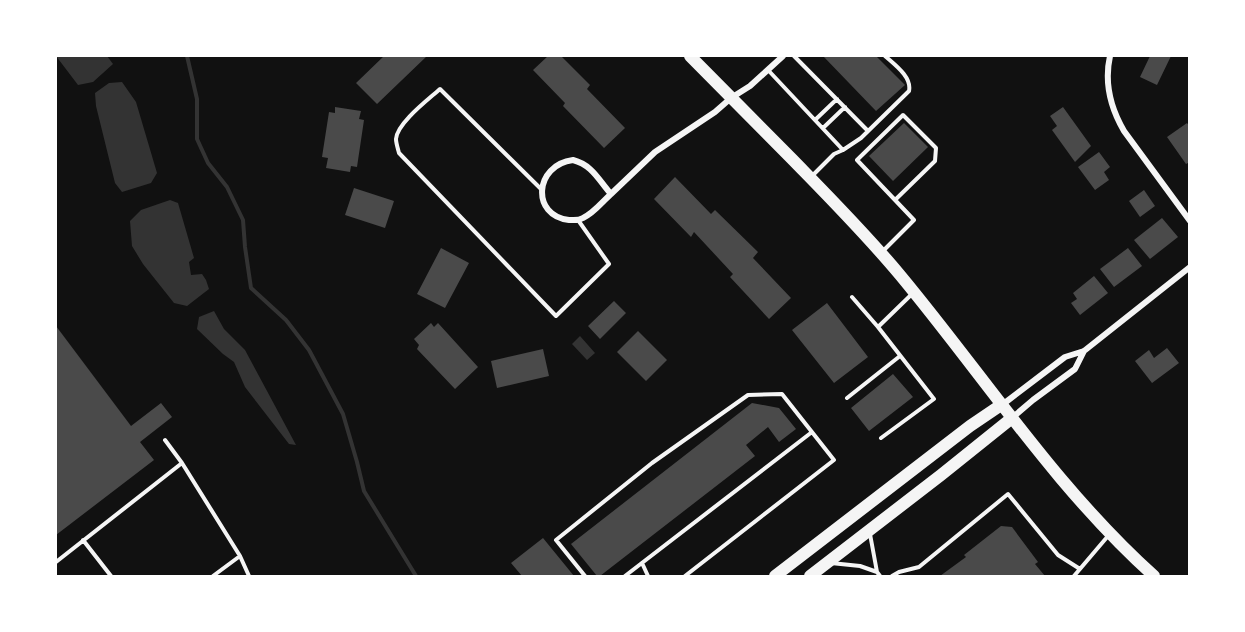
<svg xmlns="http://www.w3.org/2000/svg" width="1245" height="632" viewBox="0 0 1245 632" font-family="Jost,sans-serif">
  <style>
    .water { fill: #333 }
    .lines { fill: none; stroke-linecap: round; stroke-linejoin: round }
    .stream { stroke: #333; stroke-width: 4 }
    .building { fill: #4a4a4a }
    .service { stroke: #f5f5f5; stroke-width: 4 }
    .minor { stroke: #f5f5f5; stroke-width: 6 }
    .secondary { stroke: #f5f5f5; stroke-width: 12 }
    .primary { stroke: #f5f5f5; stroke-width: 12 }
  </style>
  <rect width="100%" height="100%" fill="#111"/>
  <path class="water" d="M56,56H107L113,64L93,82L78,85Z
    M122,82L136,102L157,173L151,183L122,192L115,183L96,106L95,93L109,83Z
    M170,200L178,203L194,258L189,262L191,275L202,274L206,280L209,289L187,306L174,303L143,264L132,246L130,221L141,210Z
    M214,311L224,329L245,350L296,445L289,444L245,387L234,362L223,354L197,329L199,317Z
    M580,336L595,353L587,360L572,344Z"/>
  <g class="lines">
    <path class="stream" d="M187,56L197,99V139L208,163L227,187L243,220L245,247L251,288L286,320L309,350L343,414L357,462L364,491L416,576"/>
  </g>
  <path class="building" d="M384,56H427L377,104L356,83Z
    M548,56H561L590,85L587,89L625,128L604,148L563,106L565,103L533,70Z
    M823,56H876L905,85L876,111Z
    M1150,56H1171L1157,85L1140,77Z
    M335,107L361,111L359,119L364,120L357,167L351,166L350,172L326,168L328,158L322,157L329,112L335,113Z
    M1063,107L1091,146L1075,162L1052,130L1057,126L1050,116Z
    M904,123L928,147L893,181L869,156Z
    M1187,123L1190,127V162L1186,164L1167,137Z
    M1099,152L1110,167L1104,172L1109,180L1095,190L1078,167Z
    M675,177L711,214L715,210L758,252L753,258L791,298L769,319L730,277L733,274L694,232L691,237L654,199Z
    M354,188L394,201L385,228L345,215Z
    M1144,190L1155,206L1140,217L1129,201Z
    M1162,218L1178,237L1150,259L1134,240Z
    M441,248L469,263L445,308L417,294Z
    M1128,248L1142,266L1114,287L1100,269Z
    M1094,276L1108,293L1080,315L1071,303L1077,299L1073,293Z
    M614,301L626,313L600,339L588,326Z
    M827,303L868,357L834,383L792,330Z
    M431,323L434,327L438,323L478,367L455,389L417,349L419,345L414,339Z
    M56,326L131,426L161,403L172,417L140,442L154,460L56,535Z
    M638,331L667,360L646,381L617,352Z
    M1167,348L1179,363L1152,383L1135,361L1149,350L1154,358Z
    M543,349L549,376L497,388L491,361Z
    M893,374L913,397L869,431L851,408Z
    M752,403L779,408L796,429L779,442L768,427L746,445L755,456L600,576H597L571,544Z
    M1001,526L1012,527L1038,562L1035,564L1045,576H940L966,557L964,555Z
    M543,538L574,576H522L511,563Z"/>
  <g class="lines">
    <path class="service" d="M794,56L868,131
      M768,70L843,150
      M815,120L837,99
      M823,128L845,107
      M813,175L834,154L843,150L861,138L909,91C912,77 895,65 885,56
      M542,190L440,89C429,99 397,123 396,139C396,143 398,149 399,153L556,316L609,264L578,220
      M883,251L914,220L857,160L903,115L936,148L935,161L895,200
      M852,297L878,327
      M847,398L900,356
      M881,438L934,399L878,327L913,293
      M165,440L182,463L240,556L249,576
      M870,534L877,572L880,576
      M83,540L111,576
      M56,562L182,463
      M642,563L648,576
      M831,563L860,566L877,572
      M213,576L240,556
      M585,576L556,540L652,463L748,395L782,394L834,460L685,576
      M625,576L812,432
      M892,576L899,572L919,567L1008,494L1058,555L1080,569
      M1074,576L1108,536"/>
    <path class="minor" d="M1110,56C1104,83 1110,107 1124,131L1190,221
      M573,160C592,165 598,179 611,194C602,202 594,213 583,218C578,221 574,220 569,220C531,216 534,165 573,160Z
      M611,194L655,152L715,112L731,98L750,86L783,56
      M1002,405L1065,357L1084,351L1190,267
      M1012,418L1033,400L1075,369L1084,351"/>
    <path class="secondary" d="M775,576L970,426L1001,405
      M810,576L941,475L1012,418"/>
    <path class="primary" d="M690,56C724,90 758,125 792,159C829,197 866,234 900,275C984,376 1056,488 1154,576"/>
  </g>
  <rect width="1245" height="632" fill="none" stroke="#ffffff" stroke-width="114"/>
</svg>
